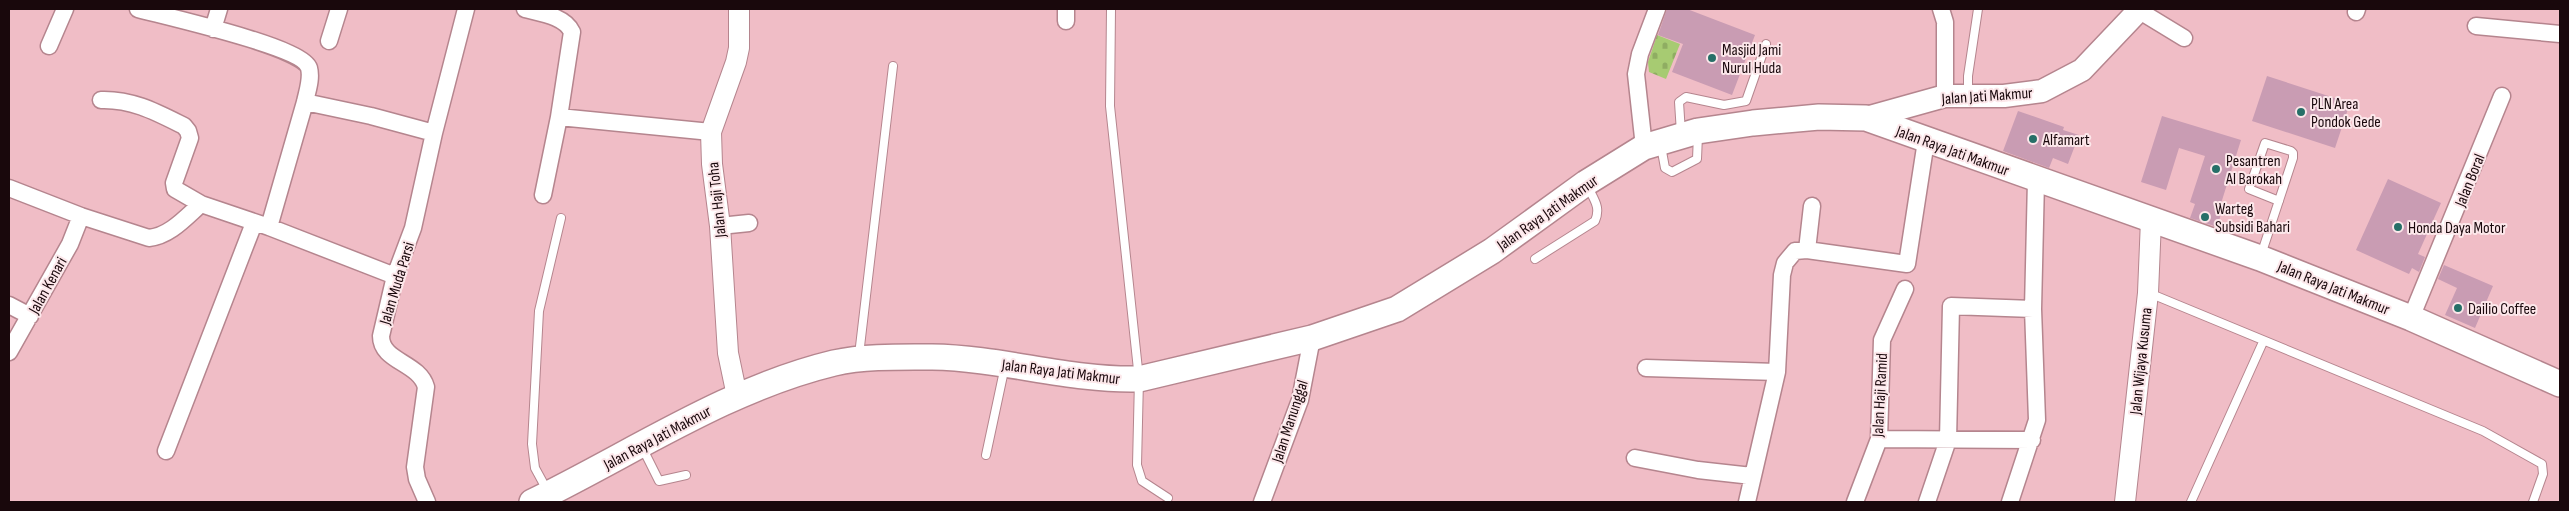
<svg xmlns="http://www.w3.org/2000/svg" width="2569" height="511" viewBox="0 0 2569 511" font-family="'Sofia Sans Condensed',sans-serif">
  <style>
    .cemetery { fill: url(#cemetery-stones) }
    .building { fill: #c99cb3 }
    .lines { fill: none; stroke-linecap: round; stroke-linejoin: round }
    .service-casing { stroke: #b5858e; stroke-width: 10 }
    .minor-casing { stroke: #b5858e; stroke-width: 19 }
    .tertiary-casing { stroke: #b5858e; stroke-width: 22 }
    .secondary-casing { stroke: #b5858e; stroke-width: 25 }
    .primary-casing { stroke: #b5858e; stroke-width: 28 }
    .service { stroke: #fff; stroke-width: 8 }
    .minor { stroke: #fff; stroke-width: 16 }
    .tertiary { stroke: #fff; stroke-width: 20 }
    .secondary { stroke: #fff; stroke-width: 22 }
    .primary { stroke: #fff; stroke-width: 25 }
    .poi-dot { fill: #266f68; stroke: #fce7ea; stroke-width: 2 }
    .labels { text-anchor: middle; stroke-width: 4; stroke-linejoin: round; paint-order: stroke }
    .poi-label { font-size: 16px; fill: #19080c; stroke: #fce7ea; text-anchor: start }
    .street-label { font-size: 16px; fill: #19080c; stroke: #fce7ea }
  </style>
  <defs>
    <pattern id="cemetery-stones" width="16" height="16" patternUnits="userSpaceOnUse" patternTransform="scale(1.25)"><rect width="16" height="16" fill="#a7cb72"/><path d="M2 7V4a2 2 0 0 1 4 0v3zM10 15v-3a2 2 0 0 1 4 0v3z" fill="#8fad62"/></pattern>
  </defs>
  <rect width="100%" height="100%" fill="#f0bdc6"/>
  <path class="cemetery" d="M1657,35L1680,44L1666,79L1649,72L1648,62Z"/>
  <path class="building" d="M1667,9H1687L1755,35L1732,95L1672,72L1683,44L1658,35Z
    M2267,76L2350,103L2335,148L2252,121Z
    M2018,111L2064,127L2063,130L2079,135L2068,164L2053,158L2049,168L2003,151Z
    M2162,116L2241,140L2218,213L2221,214L2217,227L2190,218L2195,204L2190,202L2205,156L2179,148L2166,190L2141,182Z
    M2388,179L2441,203L2418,254L2425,257L2419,272L2412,268L2409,274L2356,250Z
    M2444,265L2493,286L2475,328L2445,315L2457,288L2438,279Z"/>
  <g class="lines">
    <g class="service-casing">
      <path id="service" d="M1111,9L1110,106L1139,379L1137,465L1142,481L1168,498
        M1968,94V76L1978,9
        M1681,133L1679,102L1686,97L1724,105L1746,101L1766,44
        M1661,146L1665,168L1672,172L1697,159L1698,135
        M2261,255L2293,158V153L2291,151L2265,143L2249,189L2279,201
        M1535,259L1595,221C1601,207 1594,200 1588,187
        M2149,293L2483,431L2542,464L2543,474L2533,502
        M859,355L893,66
        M642,447L659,481L686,475
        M986,455L1005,366
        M547,490L535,468L532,444L539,311L561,218
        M2191,502L2263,342"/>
    </g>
    <g class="minor-casing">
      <path id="minor" d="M138,9C164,16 303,47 309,68C312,79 307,92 305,102L269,227
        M525,9C540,13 565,16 572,32L559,117L711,132
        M1941,9L1945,22V96
        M2138,10L2184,38
        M2356,12L2357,9
        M1066,21V9
        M2476,26L2560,34
        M213,29L219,9
        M329,41L339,9
        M49,46L65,9
        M101,100C132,99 156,112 184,126L188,131L190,138L174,183L175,189L201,204
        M305,102L371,116L434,133
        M1644,147L1636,74L1640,54L1657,9
        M9,188L81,216L149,238C170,236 186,217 201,204L269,227L395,276
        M543,195L559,117
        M720,226L749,223
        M1807,250L1812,206
        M9,305L30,316
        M2411,318L2502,96
        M9,352L70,244L81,216
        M1646,368L1777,372
        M1879,439L2032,440
        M166,451L254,223
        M1635,458L1698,470L1752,476
        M427,502L417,479L415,467L426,387C419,362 381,362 381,336L395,276L413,228L434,133L466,9
        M1262,502L1300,400L1312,338
        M1747,502L1777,372L1782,275L1785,263L1795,251L1807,250L1907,264L1926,141
        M1855,502L1879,439L1882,340L1905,289
        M1927,502L1948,440L1951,306L2033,309
        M2010,502L2037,420L2033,309L2036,180"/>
    </g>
    <g class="tertiary-casing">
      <path id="tertiary" d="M737,396L728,353L720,226L712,164L711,132L736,62L739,48V9
        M2125,502L2148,293L2151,220"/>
    </g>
    <g class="secondary-casing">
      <path id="secondary" d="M1866,118L1945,96H2004L2042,91L2082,70L2140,9"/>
    </g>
    <g class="primary-casing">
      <path id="primary" d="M532,502C631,454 726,389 834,363C865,356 901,357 932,357C1002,358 1070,381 1139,379L1312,338L1397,309L1492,251L1586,183L1644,147L1698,131L1753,123L1819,117L1866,118L2260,258L2411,318L2560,384"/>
    </g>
    <use href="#service" class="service"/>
    <use href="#minor" class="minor"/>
    <use href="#tertiary" class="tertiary"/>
    <use href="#secondary" class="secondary"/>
    <use href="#primary" class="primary"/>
  </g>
  <g class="poi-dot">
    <circle cx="1712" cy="58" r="5"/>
    <circle cx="2301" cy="112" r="5"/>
    <circle cx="2033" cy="139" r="5"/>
    <circle cx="2216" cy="169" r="5"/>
    <circle cx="2205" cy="217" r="5"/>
    <circle cx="2398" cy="227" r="5"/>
    <circle cx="2458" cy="308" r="5"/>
  </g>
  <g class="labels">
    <g class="poi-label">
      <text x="1722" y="55">Masjid Jami<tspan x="1722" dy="18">Nurul Huda</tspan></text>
      <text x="2311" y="109">PLN Area<tspan x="2311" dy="18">Pondok Gede</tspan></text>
      <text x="2043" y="145">Alfamart</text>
      <text x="2226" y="166">Pesantren<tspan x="2226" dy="18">Al Barokah</tspan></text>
      <text x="2215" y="214">Warteg<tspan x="2215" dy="18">Subsidi Bahari</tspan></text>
      <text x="2408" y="233">Honda Daya Motor</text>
      <text x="2468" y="314">Dailio Coffee</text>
    </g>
    <g class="street-label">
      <text transform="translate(1987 95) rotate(-4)" y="6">Jalan Jati Makmur</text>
      <text transform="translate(1953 150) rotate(20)" y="6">Jalan Raya Jati Makmur</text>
      <text transform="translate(2469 180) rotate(-68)" y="6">Jalan Boral</text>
      <text transform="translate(716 200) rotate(-96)" y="6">Jalan Haji Toha</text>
      <text transform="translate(1547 212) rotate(-35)" y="6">Jalan Raya Jati Makmur</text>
      <text transform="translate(396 283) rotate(-73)" y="6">Jalan Muda Parsi</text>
      <text transform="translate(47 285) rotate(-61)" y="6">Jalan Kenari</text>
      <text transform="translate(2334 287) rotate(22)" y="6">Jalan Raya Jati Makmur</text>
      <text transform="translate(2140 361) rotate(-84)" y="6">Jalan Wijaya Kusuma</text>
      <text transform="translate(1061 371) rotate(7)" y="6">Jalan Raya Jati Makmur</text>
      <text transform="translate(1879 395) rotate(-87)" y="6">Jalan Haji Ramid</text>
      <text transform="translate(1289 421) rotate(-72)" y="6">Jalan Manunggal</text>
      <text transform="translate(657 437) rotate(-28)" y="6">Jalan Raya Jati Makmur</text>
    </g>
  </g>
  <rect width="2569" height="511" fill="none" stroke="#19080c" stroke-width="20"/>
</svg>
